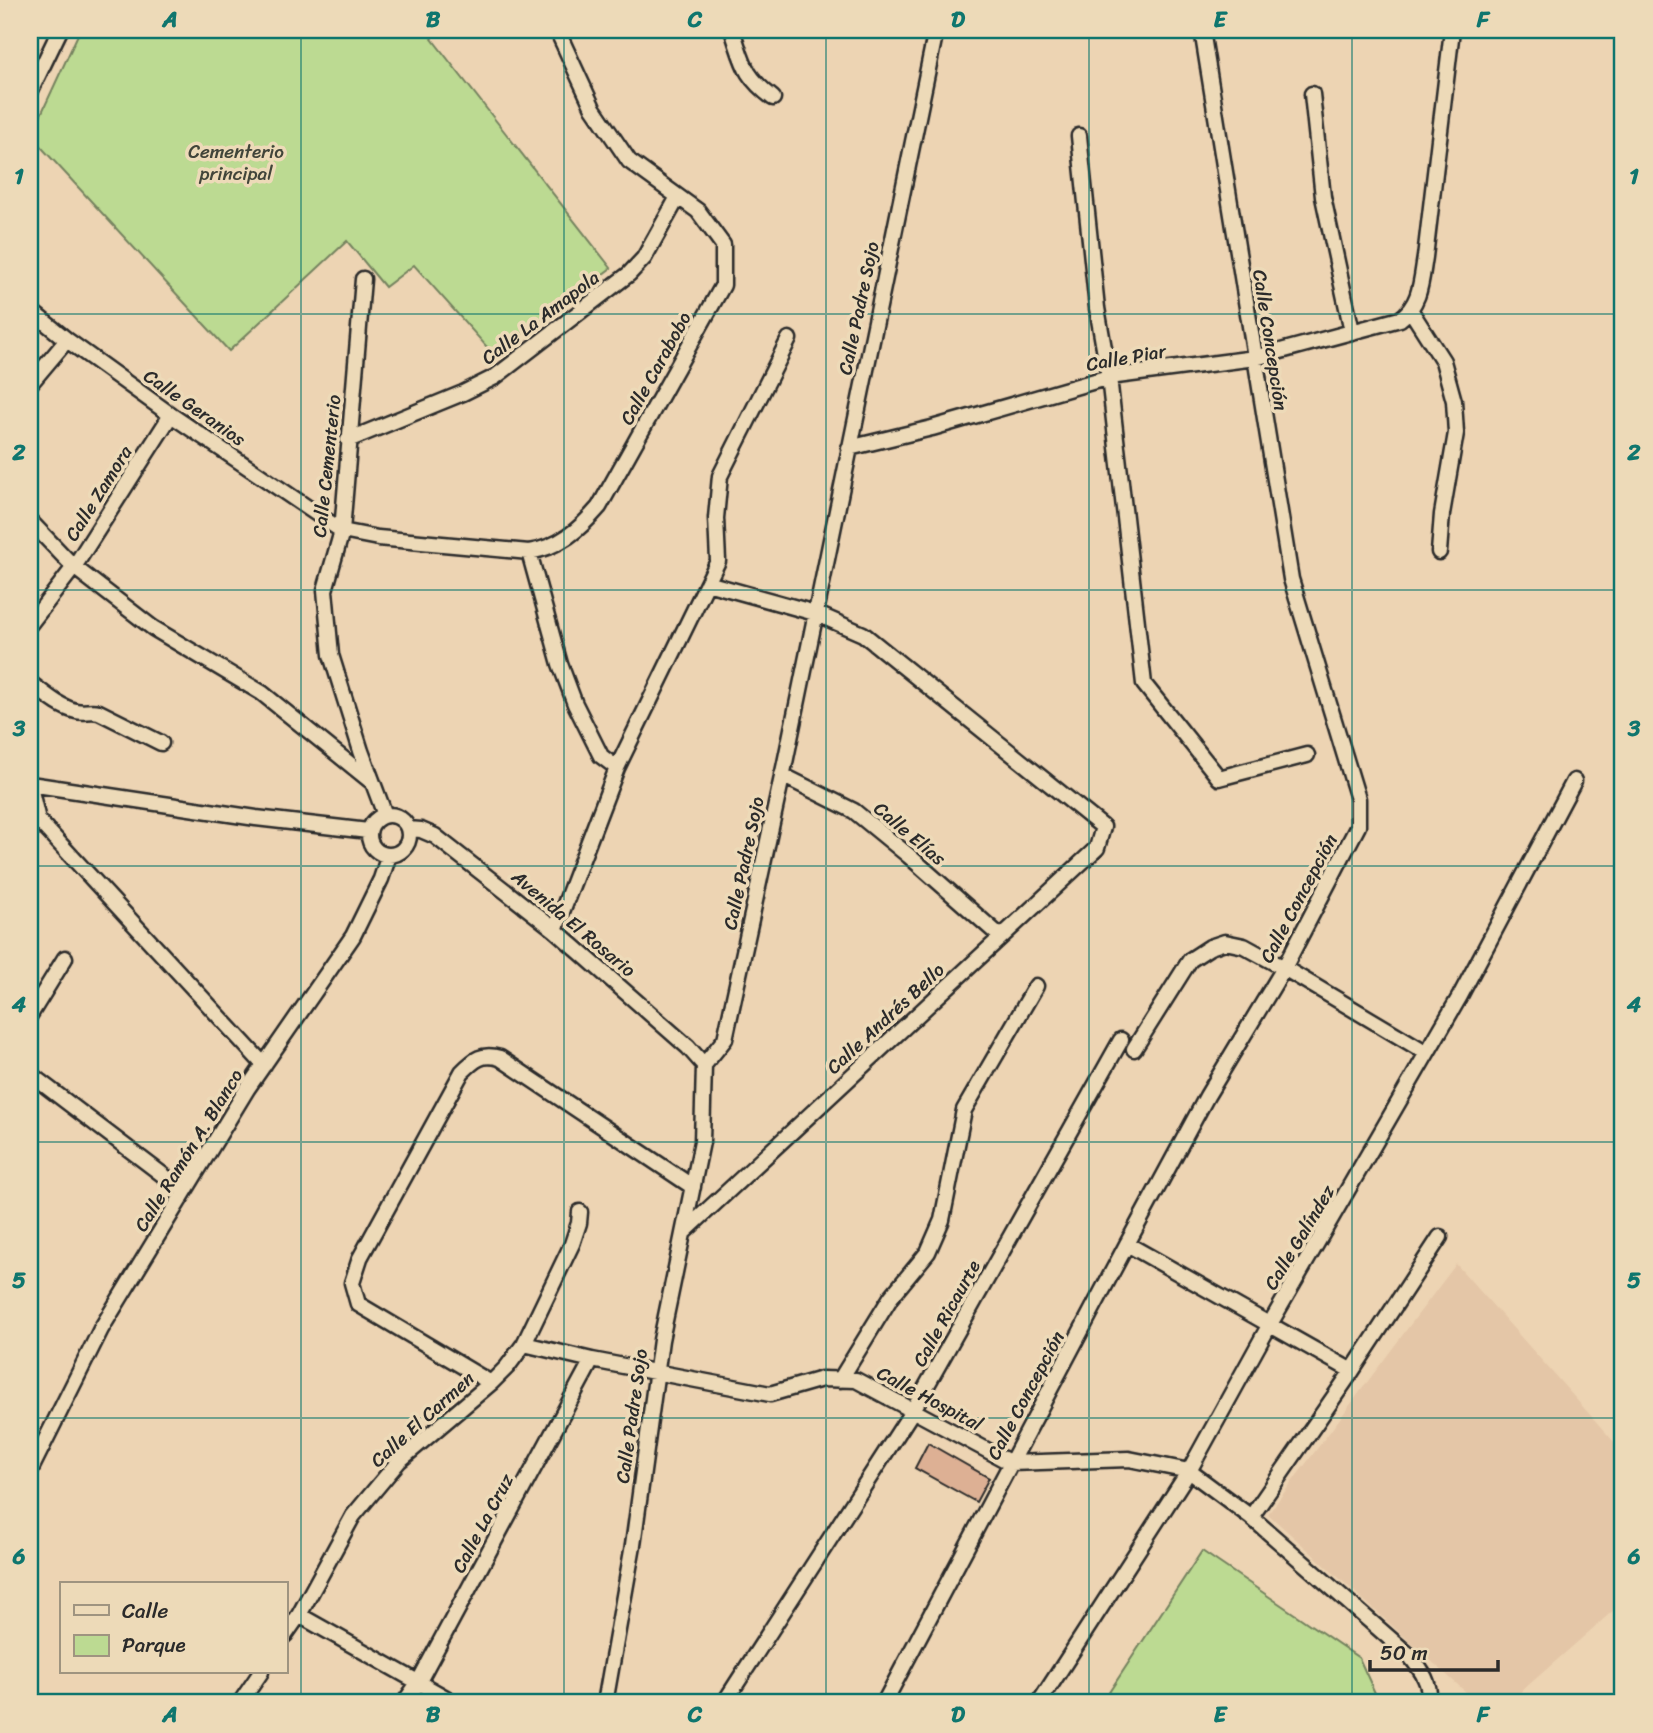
<svg xmlns="http://www.w3.org/2000/svg" width="1653" height="1733" viewBox="0 0 1653 1733" font-family="Sriracha,sans-serif">
  <style>
    .built { fill: #e4c6a7 }
    .green { fill: #bcda92; stroke: #74825e; stroke-width: 2 }
    .building { fill: #ddb094; stroke: #2b2b2b; stroke-width: 2 }
    .lines { fill: none; stroke-linecap: round; stroke-linejoin: round }
    .street-casing { stroke: #2b2b2b; stroke-width: 19 }
    .street { stroke: #eddab8; stroke-width: 14 }
    .grid { fill: none; stroke: #0f766e; stroke-width: 2; stroke-opacity: 0.55 }
    .labels { text-anchor: middle; stroke-width: 7; stroke-linejoin: round; paint-order: stroke }
    .park-label { font-size: 19px; fill: #41453a; stroke: #eddab8 }
    .street-label { font-size: 19px; fill: #2b2b2b; stroke: #eddab8 }
    .neatline { fill: none; stroke: #0f766e; stroke-width: 2.5 }
    .grid-label { font-size: 23px; text-anchor: middle; font-weight: bold; fill: #0f766e }
  </style>
  <rect width="100%" height="100%" fill="#edd4b3"/>
  <filter id="ink" filterUnits="userSpaceOnUse"><feTurbulence type="fractalNoise" baseFrequency=".0143" numOctaves="2"/><feDisplacementMap in="SourceGraphic" scale="14" xChannelSelector="R" yChannelSelector="G"/><feConvolveMatrix kernelMatrix="1 2 1 2 8 2 1 2 1" color-interpolation-filters="sRGB"/></filter>
  <g filter="url(#ink)">
    <path class="built" d="M1456,1264L1623,1452V1602L1508,1703H1478L1268,1514Z"/>
    <path class="green" d="M80,30H425L611,268L494,355L414,265L385,287L347,241L229,351L31,136Z
      M1202,1551L1359,1658L1375,1693L1376,1703H1102Z"/>
    <path class="building" d="M928,1443L989,1478L976,1502L915,1468Z"/>
    <g class="lines">
      <g class="street-casing">
        <path id="street" d="M732,30C744,64 743,75 773,98
          M30,92L60,30
          M1312,94L1323,197L1352,331
          M1079,136L1097,308L1109,377L1144,684L1219,778L1307,755
          M363,279L342,531L325,590L331,655L361,751L385,815
          M30,310L67,340L171,415L342,531L378,538L529,552C560,547 579,530 599,507L723,285V245L698,211L629,161L593,108L557,30
          M1411,311L1443,361L1454,401L1456,433L1442,514L1439,552
          M30,384L67,340
          M348,440L463,393L495,377L629,274L644,258L678,197
          M849,448L932,428L1109,377L1255,358L1400,319C1421,304 1421,281 1425,257L1452,30
          M30,521L74,567L153,628L262,693L372,782
          M529,552L560,664L575,704L601,756L617,768
          M30,624L74,567L171,415
          M30,683C44,693 59,707 76,711C84,713 91,710 99,712L161,743
          M782,775L854,811L909,856L1001,937
          M30,784L256,818L368,831
          M30,787L38,820L264,1065
          M369 835a20 20 0 1 1 40 0a20 20 0 1 1-40 0Z
          M408,829L421,830L435,836L555,930L688,1047L704,1065
          M555,930L617,768L718,561L716,518L720,476L789,339
          M30,1015L65,958
          M1134,1049L1190,960L1210,947L1225,942L1244,946L1284,968L1427,1053
          M30,1074L184,1191
          M684,1232L1097,848L1103,827L863,634L815,613L707,583
          M1127,1244L1352,1371
          M524,1344L592,1360L770,1394L822,1379L856,1380L1011,1463L1129,1459L1189,1471L1251,1517L1410,1656C1422,1671 1431,1683 1429,1703
          M840,1380L891,1297L928,1252L942,1220L964,1110L1036,986
          M491,1383L358,1304L352,1283L360,1258L462,1072C475,1059 482,1053 500,1058L693,1187
          M30,1471L101,1329L247,1089L353,936L381,879L389,855
          M1251,1517L1352,1371L1440,1237
          M299,1615L455,1703
          M285,1635L299,1615L353,1516L399,1461L491,1383L507,1367L524,1344L572,1244L579,1223L580,1212
          M240,1703L261,1672
          M404,1703L418,1683L592,1360
          M605,1703L633,1545L661,1340L702,1142L704,1065L725,1039L785,763L936,30
          M724,1703L913,1410L1121,1040
          M884,1703L1127,1244L1207,1096L1284,968L1358,826V799L1291,579L1202,30
          M1039,1703L1189,1471L1270,1324L1460,996L1574,781"/>
      </g>
      <use href="#street" class="street"/>
    </g>
  </g>
  <path class="grid" d="M301,30V1703M564,30V1703M826,30V1703M1089,30V1703M1352,30V1703M30,314H1623M30,590H1623M30,866H1623M30,1142H1623M30,1418H1623"/>
  <g class="labels">
    <g class="park-label">
      <text x="236" y="158">Cementerio<tspan x="236" dy="22">principal</tspan></text>
    </g>
    <g class="street-label">
      <text transform="translate(858 308) rotate(-78)" y="7">Calle Padre Sojo</text>
      <text transform="translate(540 317) rotate(-37)" y="7">Calle La Amapola</text>
      <text transform="translate(1271 340) rotate(81)" y="7">Calle Concepción</text>
      <text transform="translate(1126 357) rotate(-10)" y="7">Calle Piar</text>
      <text transform="translate(655 368) rotate(-61)" y="7">Calle Carabobo</text>
      <text transform="translate(195 407) rotate(35)" y="7">Calle Geranios</text>
      <text transform="translate(326 466) rotate(-84)" y="7">Calle Cementerio</text>
      <text transform="translate(98 493) rotate(-58)" y="7">Calle Zamora</text>
      <text transform="translate(910 833) rotate(40)" y="7">Calle Elías</text>
      <text transform="translate(743 863) rotate(-78)" y="7">Calle Padre Sojo</text>
      <text transform="translate(1298 898) rotate(-62)" y="7">Calle Concepción</text>
      <text transform="translate(574 923) rotate(40)" y="7">Avenida El Rosario</text>
      <text transform="translate(885 1018) rotate(-43)" y="7">Calle Andrés Bello</text>
      <text transform="translate(188 1150) rotate(-58)" y="7">Calle Ramón A. Blanco</text>
      <text transform="translate(1299 1237) rotate(-59)" y="7">Calle Galíndez</text>
      <text transform="translate(946 1313) rotate(-61)" y="7">Calle Ricaurte</text>
      <text transform="translate(1025 1395) rotate(-62)" y="7">Calle Concepción</text>
      <text transform="translate(930 1398) rotate(28)" y="7">Calle Hospital</text>
      <text transform="translate(631 1416) rotate(-82)" y="7">Calle Padre Sojo</text>
      <text transform="translate(422 1419) rotate(-42)" y="7">Calle El Carmen</text>
      <text transform="translate(482 1523) rotate(-62)" y="7">Calle La Cruz</text>
    </g>
  </g>
  <rect width="1653" height="1733" fill="none" stroke="#eddab8" stroke-width="77"/>
  <rect x="60" y="1582" width="228" height="91" fill="#eddab8" stroke="#9f9480" stroke-width="2"/>
  <rect x="74" y="1605" width="35" height="10" fill="#eddab8" stroke="#9f9480" stroke-width="2"/>
  <text x="122" y="1618" font-size="21" fill="#2b2b2b">Calle</text>
  <rect x="74" y="1635" width="35" height="21" fill="#bcda92" stroke="#9f9480" stroke-width="2"/>
  <text x="122" y="1652" font-size="21" fill="#2b2b2b">Parque</text>
  <path d="M1370 1660v10h128v-10" fill="none" stroke="#2b2b2b" stroke-width="3.5"/>
  <text x="1380" y="1660" font-size="21" fill="#2b2b2b" stroke="#eddab8" stroke-width="5" paint-order="stroke">50 m</text>
  <rect x="38" y="38" width="1576" height="1656" class="neatline"/>
  <g class="grid-label">
    <text x="170" y="27">A</text>
    <text x="433" y="27">B</text>
    <text x="695" y="27">C</text>
    <text x="958" y="27">D</text>
    <text x="1220" y="27">E</text>
    <text x="1483" y="27">F</text>
    <text x="19" y="184">1</text>
    <text x="1634" y="184">1</text>
    <text x="19" y="460">2</text>
    <text x="1634" y="460">2</text>
    <text x="19" y="736">3</text>
    <text x="1634" y="736">3</text>
    <text x="19" y="1012">4</text>
    <text x="1634" y="1012">4</text>
    <text x="19" y="1288">5</text>
    <text x="1634" y="1288">5</text>
    <text x="19" y="1564">6</text>
    <text x="1634" y="1564">6</text>
    <text x="170" y="1722">A</text>
    <text x="433" y="1722">B</text>
    <text x="695" y="1722">C</text>
    <text x="958" y="1722">D</text>
    <text x="1220" y="1722">E</text>
    <text x="1483" y="1722">F</text>
  </g>
</svg>
